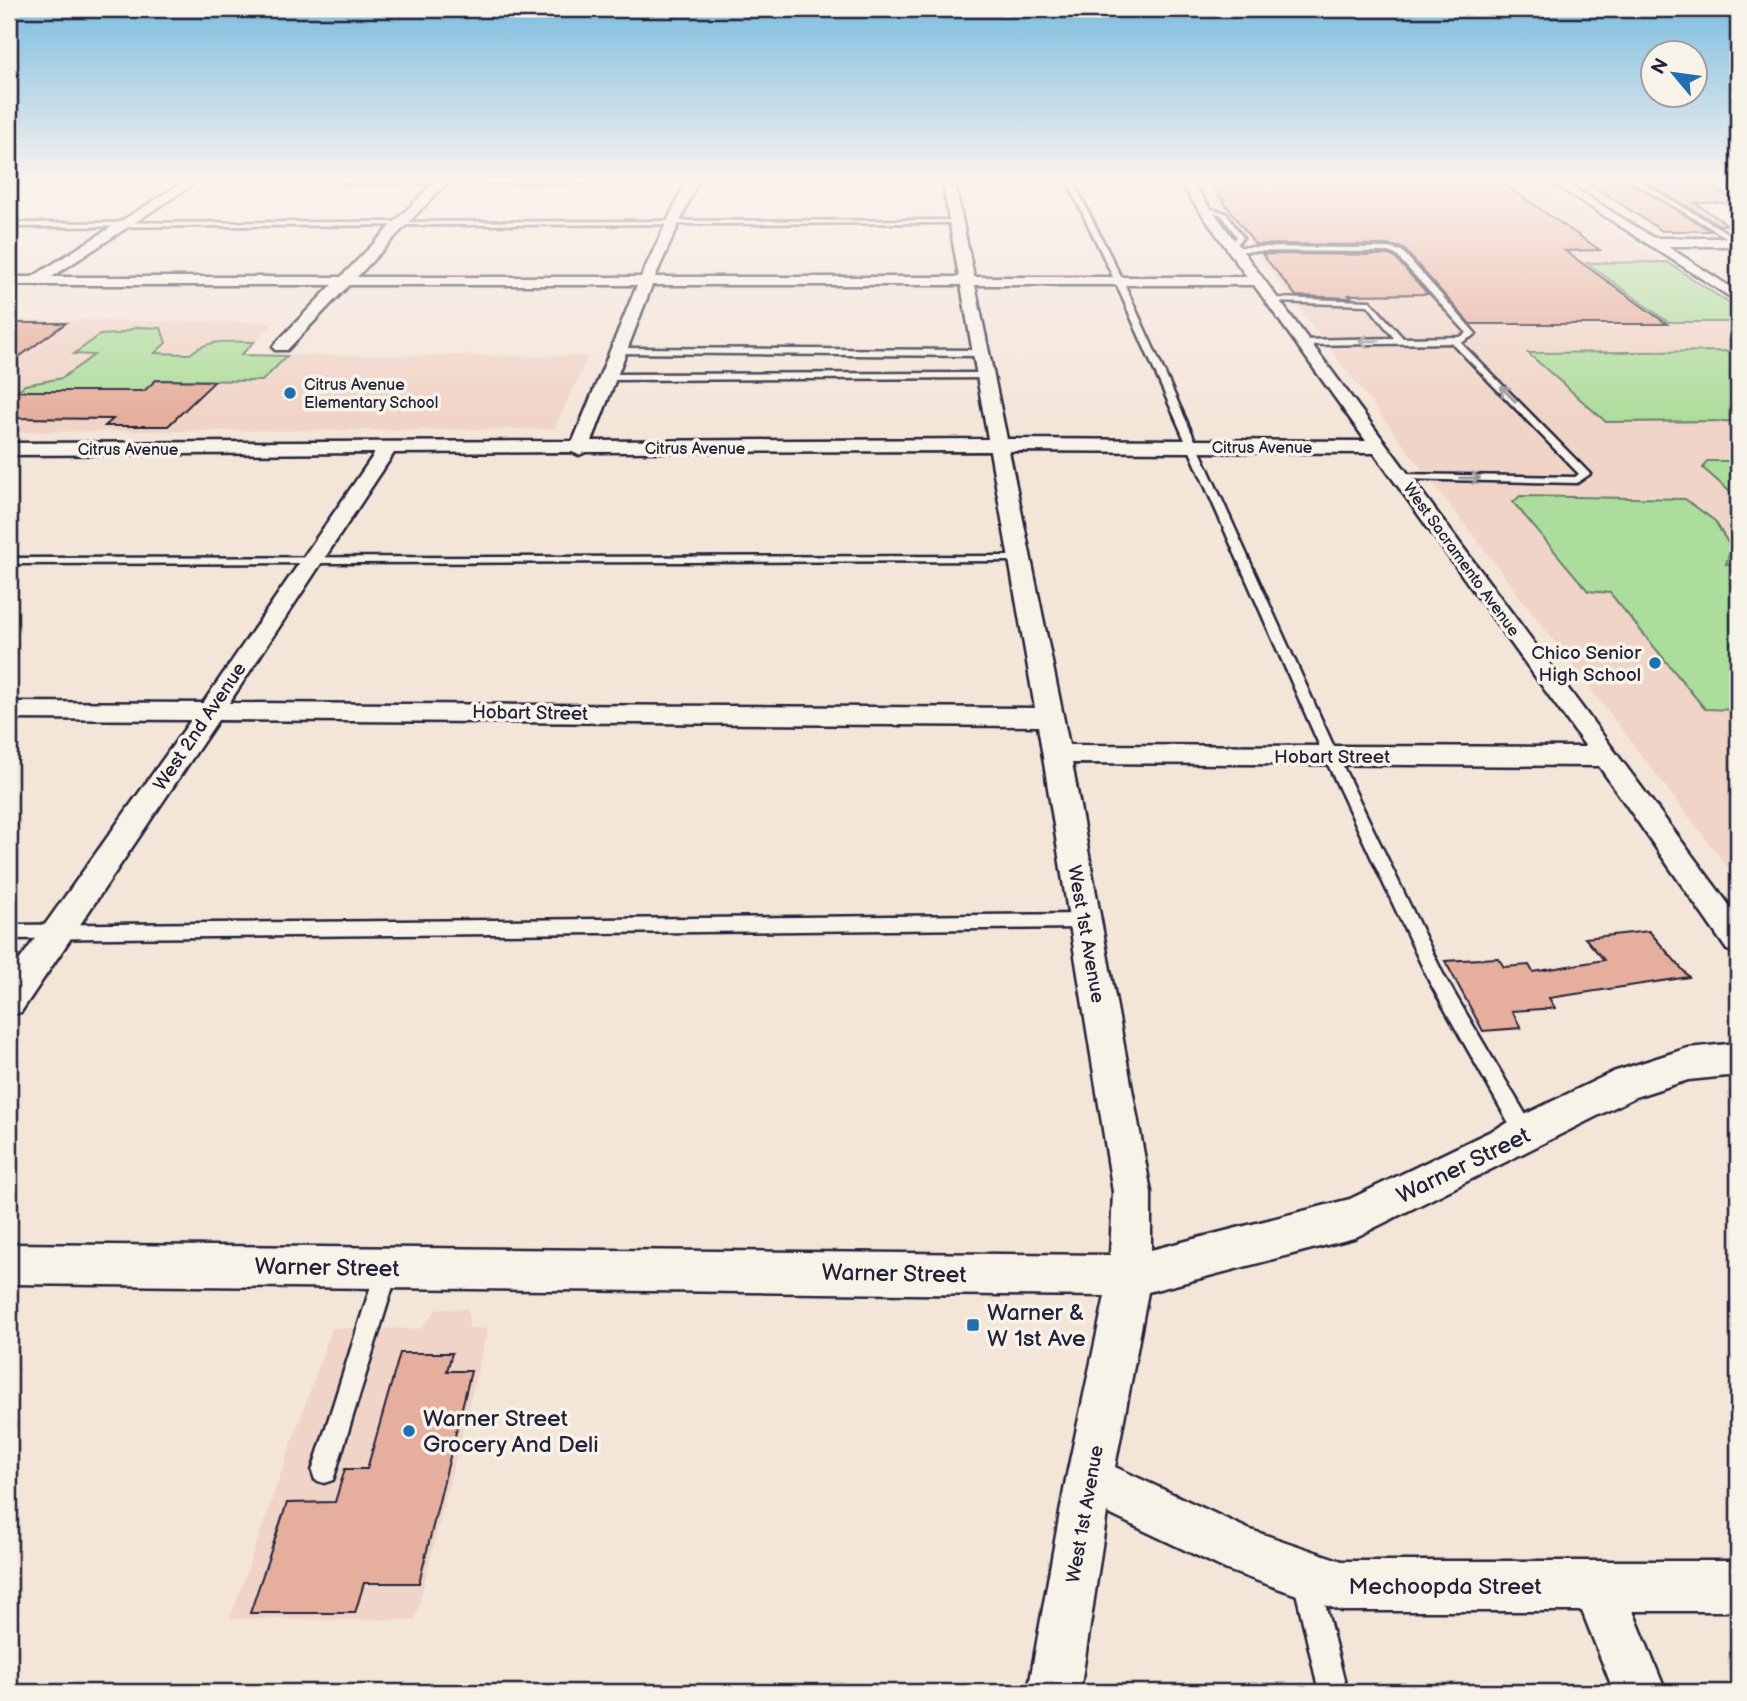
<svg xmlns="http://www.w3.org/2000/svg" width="1747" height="1701" viewBox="0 0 1747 1701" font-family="'Balsamiq Sans',sans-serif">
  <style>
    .built { fill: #f0d4c7 }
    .green { fill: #addd9c; stroke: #68806c; stroke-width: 2 }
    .building { fill: #e6ae9d; stroke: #22223b; stroke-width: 2 }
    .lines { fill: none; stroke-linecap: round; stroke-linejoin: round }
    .service-casing { stroke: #22223b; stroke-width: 5 }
    .minor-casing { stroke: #22223b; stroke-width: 5 }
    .service { fill: #f7f3e8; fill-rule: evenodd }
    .minor { fill: #f7f3e8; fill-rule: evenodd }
    .oneway { stroke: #97959a }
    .poi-dot { fill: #1f6fb2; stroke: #f7f3e8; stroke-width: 2.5 }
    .labels { text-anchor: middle; stroke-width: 7; stroke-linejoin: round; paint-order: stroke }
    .far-poi-label { font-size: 16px; fill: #22223b; stroke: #f7f3e8; text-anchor: start }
    .far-street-label { font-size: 16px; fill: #22223b; stroke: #f7f3e8 }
    .poi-label { font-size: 19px; fill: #22223b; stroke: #f7f3e8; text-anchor: end }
    .street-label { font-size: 19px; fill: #22223b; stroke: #f7f3e8 }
    .near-street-label { font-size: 23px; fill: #22223b; stroke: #f7f3e8 }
    .near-poi-label { font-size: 23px; fill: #22223b; stroke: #f7f3e8; text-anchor: start }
  </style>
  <rect width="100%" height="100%" fill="#f4e5d9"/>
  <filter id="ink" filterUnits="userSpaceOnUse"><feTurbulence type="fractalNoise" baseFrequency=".0143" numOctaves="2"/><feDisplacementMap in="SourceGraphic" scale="14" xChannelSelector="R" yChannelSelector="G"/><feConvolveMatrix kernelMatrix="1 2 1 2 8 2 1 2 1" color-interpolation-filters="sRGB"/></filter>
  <g filter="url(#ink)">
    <path class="built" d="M1200,179H1535L1738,311V881Z
      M9,320L275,322L242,355L588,356L554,429L9,432Z
      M437,1309H468L469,1328L488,1329L415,1620L230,1619L332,1328L421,1329Z"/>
    <path class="green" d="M1667,262L1738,309V322H1668L1587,263Z
      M137,327L161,328L166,343L155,353L190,354C208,338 231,342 254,342L241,355L287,356L262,381L156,380L145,391H17L25,385L62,378L94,355L74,354L100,335L118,334Z
      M1738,351V421L1606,422L1528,353Z
      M1707,461H1738V499L1703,468Z
      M1520,496L1685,499L1715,521L1731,548L1726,564H1738V710L1705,709L1610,593L1588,591L1513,502Z"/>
    <path class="building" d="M1207,179H1496L1600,250L1565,251L1667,324H1470L1403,248L1388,245L1255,244Z
      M1648,179H1699L1738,203H1695L1728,225H1719L1642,180H1650Z
      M1584,180H1626L1711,231H1662Z
      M1262,254L1388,255L1394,257L1428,294L1349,295L1352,298L1296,296Z
      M9,323H66L9,364Z
      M156,380L215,381L168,426H105L113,419L9,418V391H144Z
      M1649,931L1689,977L1549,998L1555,1008L1512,1011L1521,1028L1483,1031L1445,961L1498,958L1504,967L1529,965L1533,972L1604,960L1585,938Z
      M400,1353H452L447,1371H471L419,1583H364L355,1613H250L287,1503L335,1502L345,1469H367Z"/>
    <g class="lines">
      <g class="service-casing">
        <path id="service" d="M1066,179H1072L1123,281L1338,756L1444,976L1533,1127L1536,1134L1533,1141L1526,1143L1519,1141L1429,981L1324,756L1115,281Z
          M1628,179H1635L1738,239V244Z
          M1203,207L1226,213L1243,238L1235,246H1229L1237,237L1222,215L1203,209Z
          M956,220L958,223L9,227V223Z
          M1236,247L1388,248L1402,251L1476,334L1461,343L1590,474L1577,483L1398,479L1397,477L1402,474L1575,477L1579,474L1452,343L1304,345L1301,344V340L1394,338L1368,305L1274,302L1270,300L1274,298L1370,301L1403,338L1460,337L1467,333L1396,255L1388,252L1233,251Z
          M618,348L982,350L986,353L982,356L615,353L614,351Z
          M986,373L989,374V378L608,380L603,377L608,374Z
          M1021,556L1027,559L1025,561L9,564V558Z
          M1084,914L1090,916L1092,921L1090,926L1084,928L9,939V925Z
          M387,1259L395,1262L398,1270L336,1471L333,1480L324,1483L315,1480L312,1471L376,1270L379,1262Z
          M1306,1566L1315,1570L1319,1579L1347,1692H1319L1293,1579L1297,1570Z"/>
      </g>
      <g class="minor-casing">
        <path id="minor" d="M9,179H61L55,183H9Z
          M188,179H201L52,277H341L433,183H343L337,179H599L593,183H446L357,277H641L687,179H699L655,277H959L942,179H954L974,277H1247L1177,179H1189L1738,917V954L1727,950L1599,766L1072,763L1151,1192V1250L1350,1199L1613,1072L1688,1048L1738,1043V1075L1688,1080L1635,1097L1354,1238L1148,1292L1115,1467L1248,1529L1342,1561H1738V1611H1633L1666,1692H1614L1582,1611H1342L1227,1570L1107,1513L1080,1692H1028L1066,1479L1105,1296L9,1284V1244L1110,1255L1113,1192L1038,726L218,720L21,1012L9,1016V975L191,720L9,719V702L203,703L375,453L9,455V443L573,441L637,285H349L287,350H275L273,347L275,344L332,285H9V277H32ZM652,285H961L988,439L592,441ZM975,285H1254L1366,441L1007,439ZM990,451L1035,708L229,703L394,453L572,452L579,455L586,452ZM1009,451L1374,453L1586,747L1069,745Z
          M1547,179H1560L1654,238H1738V246H1667L1738,292V302Z
          M1702,179H1716L1738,190V199Z"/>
      </g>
      <use href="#service" class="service"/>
      <use href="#minor" class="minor"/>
    </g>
    <defs><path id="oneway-shaft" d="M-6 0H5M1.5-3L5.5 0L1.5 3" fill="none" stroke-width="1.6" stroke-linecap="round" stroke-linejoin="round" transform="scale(1.75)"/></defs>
    <g class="oneway">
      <use href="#oneway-shaft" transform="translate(1369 341) rotate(179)"/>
      <use href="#oneway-shaft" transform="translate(1508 394) rotate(-135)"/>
      <use href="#oneway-shaft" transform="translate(1470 478) rotate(1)"/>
    </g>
  </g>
  <linearGradient id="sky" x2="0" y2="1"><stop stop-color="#7cbde0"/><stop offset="0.43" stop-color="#faf3ee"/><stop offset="1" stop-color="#faf3ee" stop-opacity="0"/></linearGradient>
  <rect width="1747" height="417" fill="url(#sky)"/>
  <g class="poi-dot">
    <circle cx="290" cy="393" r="7"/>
    <circle cx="1655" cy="663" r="7"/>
    <rect x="966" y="1318" width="14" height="14" rx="3.5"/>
    <circle cx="409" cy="1431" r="7"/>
  </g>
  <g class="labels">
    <g class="far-poi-label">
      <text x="304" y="390">Citrus Avenue<tspan x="304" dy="18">Elementary School</tspan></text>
    </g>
    <g class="far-street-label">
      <text x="1262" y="453">Citrus Avenue</text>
      <text x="695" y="454">Citrus Avenue</text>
      <text x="128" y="455">Citrus Avenue</text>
      <text transform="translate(1462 559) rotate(54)" y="6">West Sacramento Avenue</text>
    </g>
    <g class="poi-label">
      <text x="1641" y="659">Chico Senior<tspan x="1641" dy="22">High School</tspan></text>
    </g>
    <g class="street-label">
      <text transform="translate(530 712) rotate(1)" y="7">Hobart Street</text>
      <text transform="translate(199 726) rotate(-56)" y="7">West 2nd Avenue</text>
      <text x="1332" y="763">Hobart Street</text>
      <text transform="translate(1087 934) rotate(80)" y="7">West 1st Avenue</text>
      <text transform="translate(1084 1514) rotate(-80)" y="7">West 1st Avenue</text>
    </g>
    <g class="near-street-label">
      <text transform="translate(1463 1165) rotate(-26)" y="8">Warner Street</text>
      <text transform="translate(327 1267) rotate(1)" y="8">Warner Street</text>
      <text transform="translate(894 1273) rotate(1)" y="8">Warner Street</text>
      <text x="1445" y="1594">Mechoopda Street</text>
    </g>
    <g class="near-poi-label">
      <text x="987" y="1320">Warner &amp;<tspan x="987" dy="26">W 1st Ave</tspan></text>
      <text x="423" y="1426">Warner Street<tspan x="423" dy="26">Grocery And Deli</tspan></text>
    </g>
  </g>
  <rect width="1747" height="1701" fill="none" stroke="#f7f3e8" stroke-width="35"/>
  <rect x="18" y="18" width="1712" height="1666" fill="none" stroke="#22223b" stroke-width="2.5" filter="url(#ink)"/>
  <g transform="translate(1674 74) rotate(299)"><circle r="33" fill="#f7f3e8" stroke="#a29fa3" stroke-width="2"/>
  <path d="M0-5L12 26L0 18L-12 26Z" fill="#1f6fb2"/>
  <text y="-10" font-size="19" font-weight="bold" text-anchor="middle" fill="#22223b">N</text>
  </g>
</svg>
